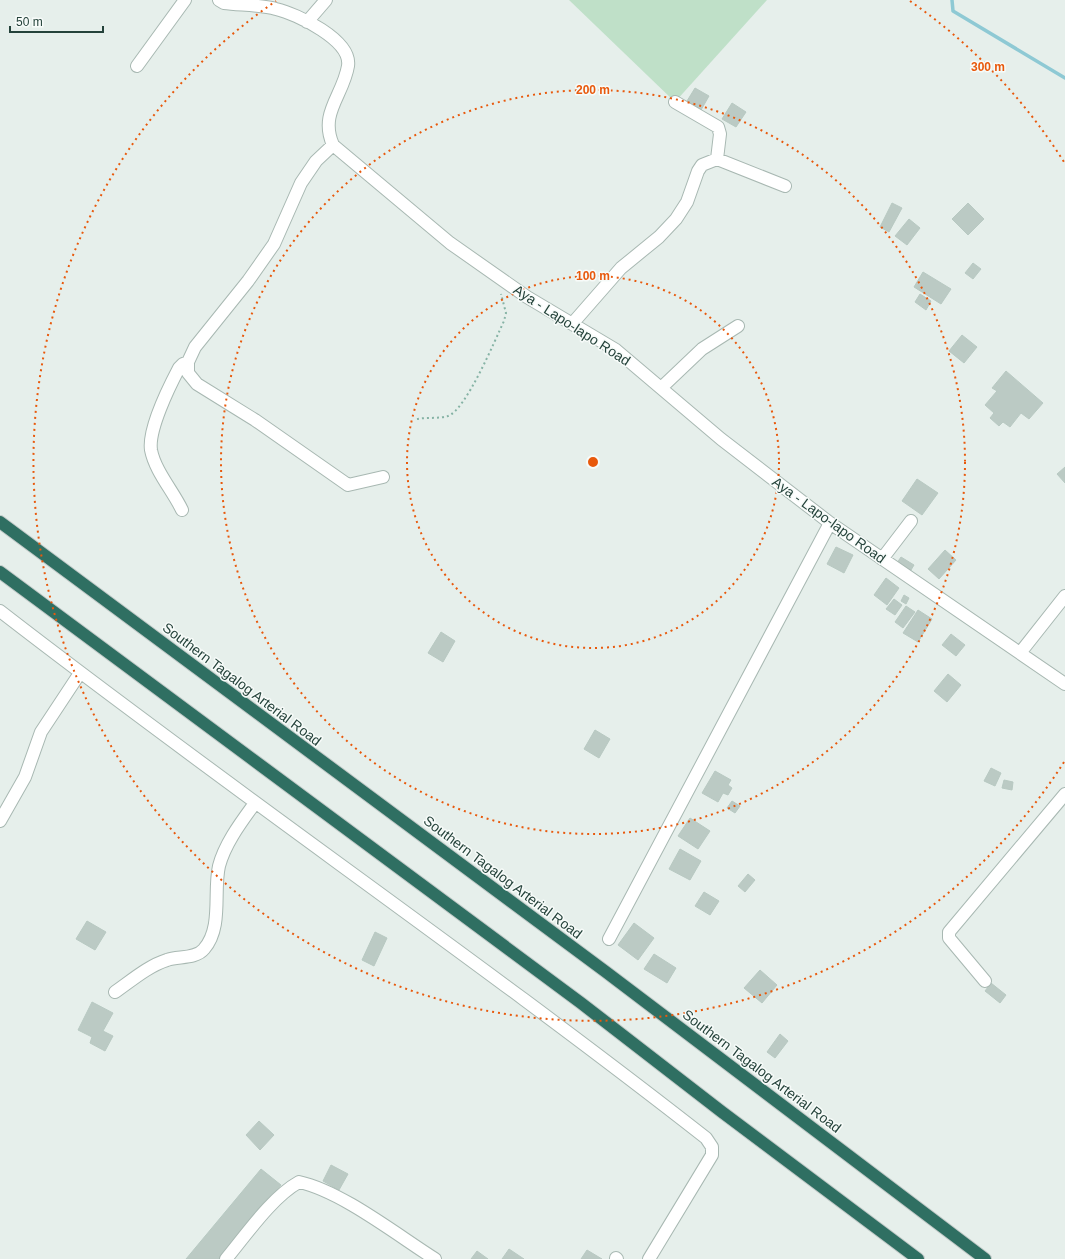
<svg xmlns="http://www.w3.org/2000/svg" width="1065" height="1259" viewBox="0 0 1065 1259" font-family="Helvetica,sans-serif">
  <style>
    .green { fill: #bfe0c8 }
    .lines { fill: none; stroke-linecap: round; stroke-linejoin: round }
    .stream { stroke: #8ec9d4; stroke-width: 3.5 }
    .building { fill: #bbcac4; stroke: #b8c9c2 }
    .minor-casing { stroke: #a8b8b2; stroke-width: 14 }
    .highway-casing { stroke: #c2cac8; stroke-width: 14 }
    .path { stroke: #86b3a5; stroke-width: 2; stroke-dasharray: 2 3; stroke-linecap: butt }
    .minor { stroke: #fff; stroke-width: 12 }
    .highway { stroke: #2f6f62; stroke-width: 12 }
    .ring { fill: none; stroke: #e8590c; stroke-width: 2; stroke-dasharray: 2 4 }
    .labels { text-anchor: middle; stroke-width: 3; stroke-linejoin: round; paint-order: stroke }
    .street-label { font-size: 14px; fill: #24423a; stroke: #f7fbf9 }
    .centre { fill: #e8590c; stroke: #f7fbf9; stroke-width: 2 }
    .ring-label { font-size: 12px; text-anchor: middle; font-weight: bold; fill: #e8590c; stroke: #f7fbf9; stroke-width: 3; stroke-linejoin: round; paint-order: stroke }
  </style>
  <rect width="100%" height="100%" fill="#e6efeb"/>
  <path class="green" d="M569,0H767L675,102Z"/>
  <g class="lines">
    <path class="stream" d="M952,0L953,11L1065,78"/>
  </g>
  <path class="building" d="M695,88L709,96L701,110L687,101Z
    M732,103L746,112L736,127L722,119Z
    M892,203L902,208L889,232L880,227Z
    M968,203L984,219L968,235L952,219Z
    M909,219L920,228L907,245L895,236Z
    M973,263L981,269L973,279L965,273Z
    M923,272L951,289L941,304L914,287Z
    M920,294L931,301L926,310L915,302Z
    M962,335L977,347L964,363L949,351Z
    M1006,371L1043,403L1029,419L1021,413L1010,427L1003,422L999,426L990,418L994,413L985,405L997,391L992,388Z
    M1065,467V483L1057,474Z
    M917,479L938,493L922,515L902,501Z
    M836,547L853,555L844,573L827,564Z
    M945,550L956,560L939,579L928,569Z
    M901,557L914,565L908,575L895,566Z
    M886,578L899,588L887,605L874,595Z
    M904,595L909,598L906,604L901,601Z
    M894,599L902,605L895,615L886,609Z
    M906,606L915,612L903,628L895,622Z
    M918,610L932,619L918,642L903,633Z
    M441,632L455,641L443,662L428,653Z
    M951,634L965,645L956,656L942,645Z
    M948,674L961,685L947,702L934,691Z
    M595,730L610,739L599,758L584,749Z
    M991,768L1001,773L995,786L984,781Z
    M715,771L731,780L728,785L732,788L728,795L723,793L718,802L702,793Z
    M1004,780L1013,782L1012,790L1002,788Z
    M732,801L740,806L735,813L727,808Z
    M690,818L710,831L698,849L678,836Z
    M680,849L701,861L690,880L669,869Z
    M748,874L755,880L745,892L738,886Z
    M704,892L719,901L710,915L695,906Z
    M87,921L106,932L95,950L76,939Z
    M634,923L654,938L638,960L618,945Z
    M375,932L387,938L374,966L362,960Z
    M654,954L676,968L667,983L644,969Z
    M760,970L777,985L762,1003L744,988Z
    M991,983L1006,995L1000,1003L985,991Z
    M92,1002L113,1013L103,1031L113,1036L105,1051L90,1043L92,1037L78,1030Z
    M780,1034L788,1041L775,1058L767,1052Z
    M259,1121L274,1135L260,1150L246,1135Z
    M331,1165L348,1174L339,1190L323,1181Z
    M261,1169L281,1185L219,1259H186Z
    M509,1249L524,1259H502Z
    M587,1250L602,1259H581Z
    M477,1251L488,1259H471Z"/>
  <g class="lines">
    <g class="minor-casing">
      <path id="minor" d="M219,0L224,3C240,5 262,5 276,9C297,14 352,40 348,66C343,96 319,113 333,145L450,243L527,297L616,350L721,439L830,523L1065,684
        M307,22L326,0
        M137,66L185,0
        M675,102L718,127L720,134L717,159
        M333,145L316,161L301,183L274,244L248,281L195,347L188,362V373L197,384L255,420L348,485L383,477
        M572,324L621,268L659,237L676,219L687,202L698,171L702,165L717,159L785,186
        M661,388L702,349L738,326
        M182,510C173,491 155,471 151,450C148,430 169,387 179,368L183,364L188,362
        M882,559L911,521
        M0,611C232,791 475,957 706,1138L712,1147V1155L649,1259
        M1020,653L1065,596
        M0,821L25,777L41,732L80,673
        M609,939L830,523
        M985,981L949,938V932L1065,794
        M115,992C131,981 148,966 167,960C178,956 196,959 204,949C223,927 213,892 219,866C225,843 242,821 255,803
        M616,1258L617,1259
        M226,1259C246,1235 272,1197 299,1182C341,1191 397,1235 435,1259"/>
    </g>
    <g class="highway-casing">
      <path id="highway" d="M0,522L606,972L985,1259
        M0,572L581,1003L722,1112L918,1259"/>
    </g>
    <path class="path" d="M417,419C427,417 439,419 448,416C466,410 495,340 504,321L506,313L501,294"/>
    <use href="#minor" class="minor"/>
    <use href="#highway" class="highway"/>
  </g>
  <g class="ring">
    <circle cx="593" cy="462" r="186"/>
    <circle cx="593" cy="462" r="372"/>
    <path d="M1064 762A559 559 0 1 1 276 1M910 1A559 559 0 0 1 1064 162"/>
  </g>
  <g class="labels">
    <g class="street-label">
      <text transform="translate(572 325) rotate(33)" y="5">Aya - Lapo-lapo Road</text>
      <text transform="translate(829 520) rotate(36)" y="5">Aya - Lapo-lapo Road</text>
      <text transform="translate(242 684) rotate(37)" y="5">Southern Tagalog Arterial Road</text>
      <text transform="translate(503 877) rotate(37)" y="5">Southern Tagalog Arterial Road</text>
      <text transform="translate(762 1071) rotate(37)" y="5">Southern Tagalog Arterial Road</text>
    </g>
  </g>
  <circle cx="593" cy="462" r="6" class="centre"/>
  <g class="ring-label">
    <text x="988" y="71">300 m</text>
    <text x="593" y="94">200 m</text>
    <text x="593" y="280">100 m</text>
  </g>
  <path d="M10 26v6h93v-6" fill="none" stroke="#24423a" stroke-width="2"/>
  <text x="16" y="26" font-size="12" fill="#24423a" stroke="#f7fbf9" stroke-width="3" paint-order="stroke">50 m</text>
</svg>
